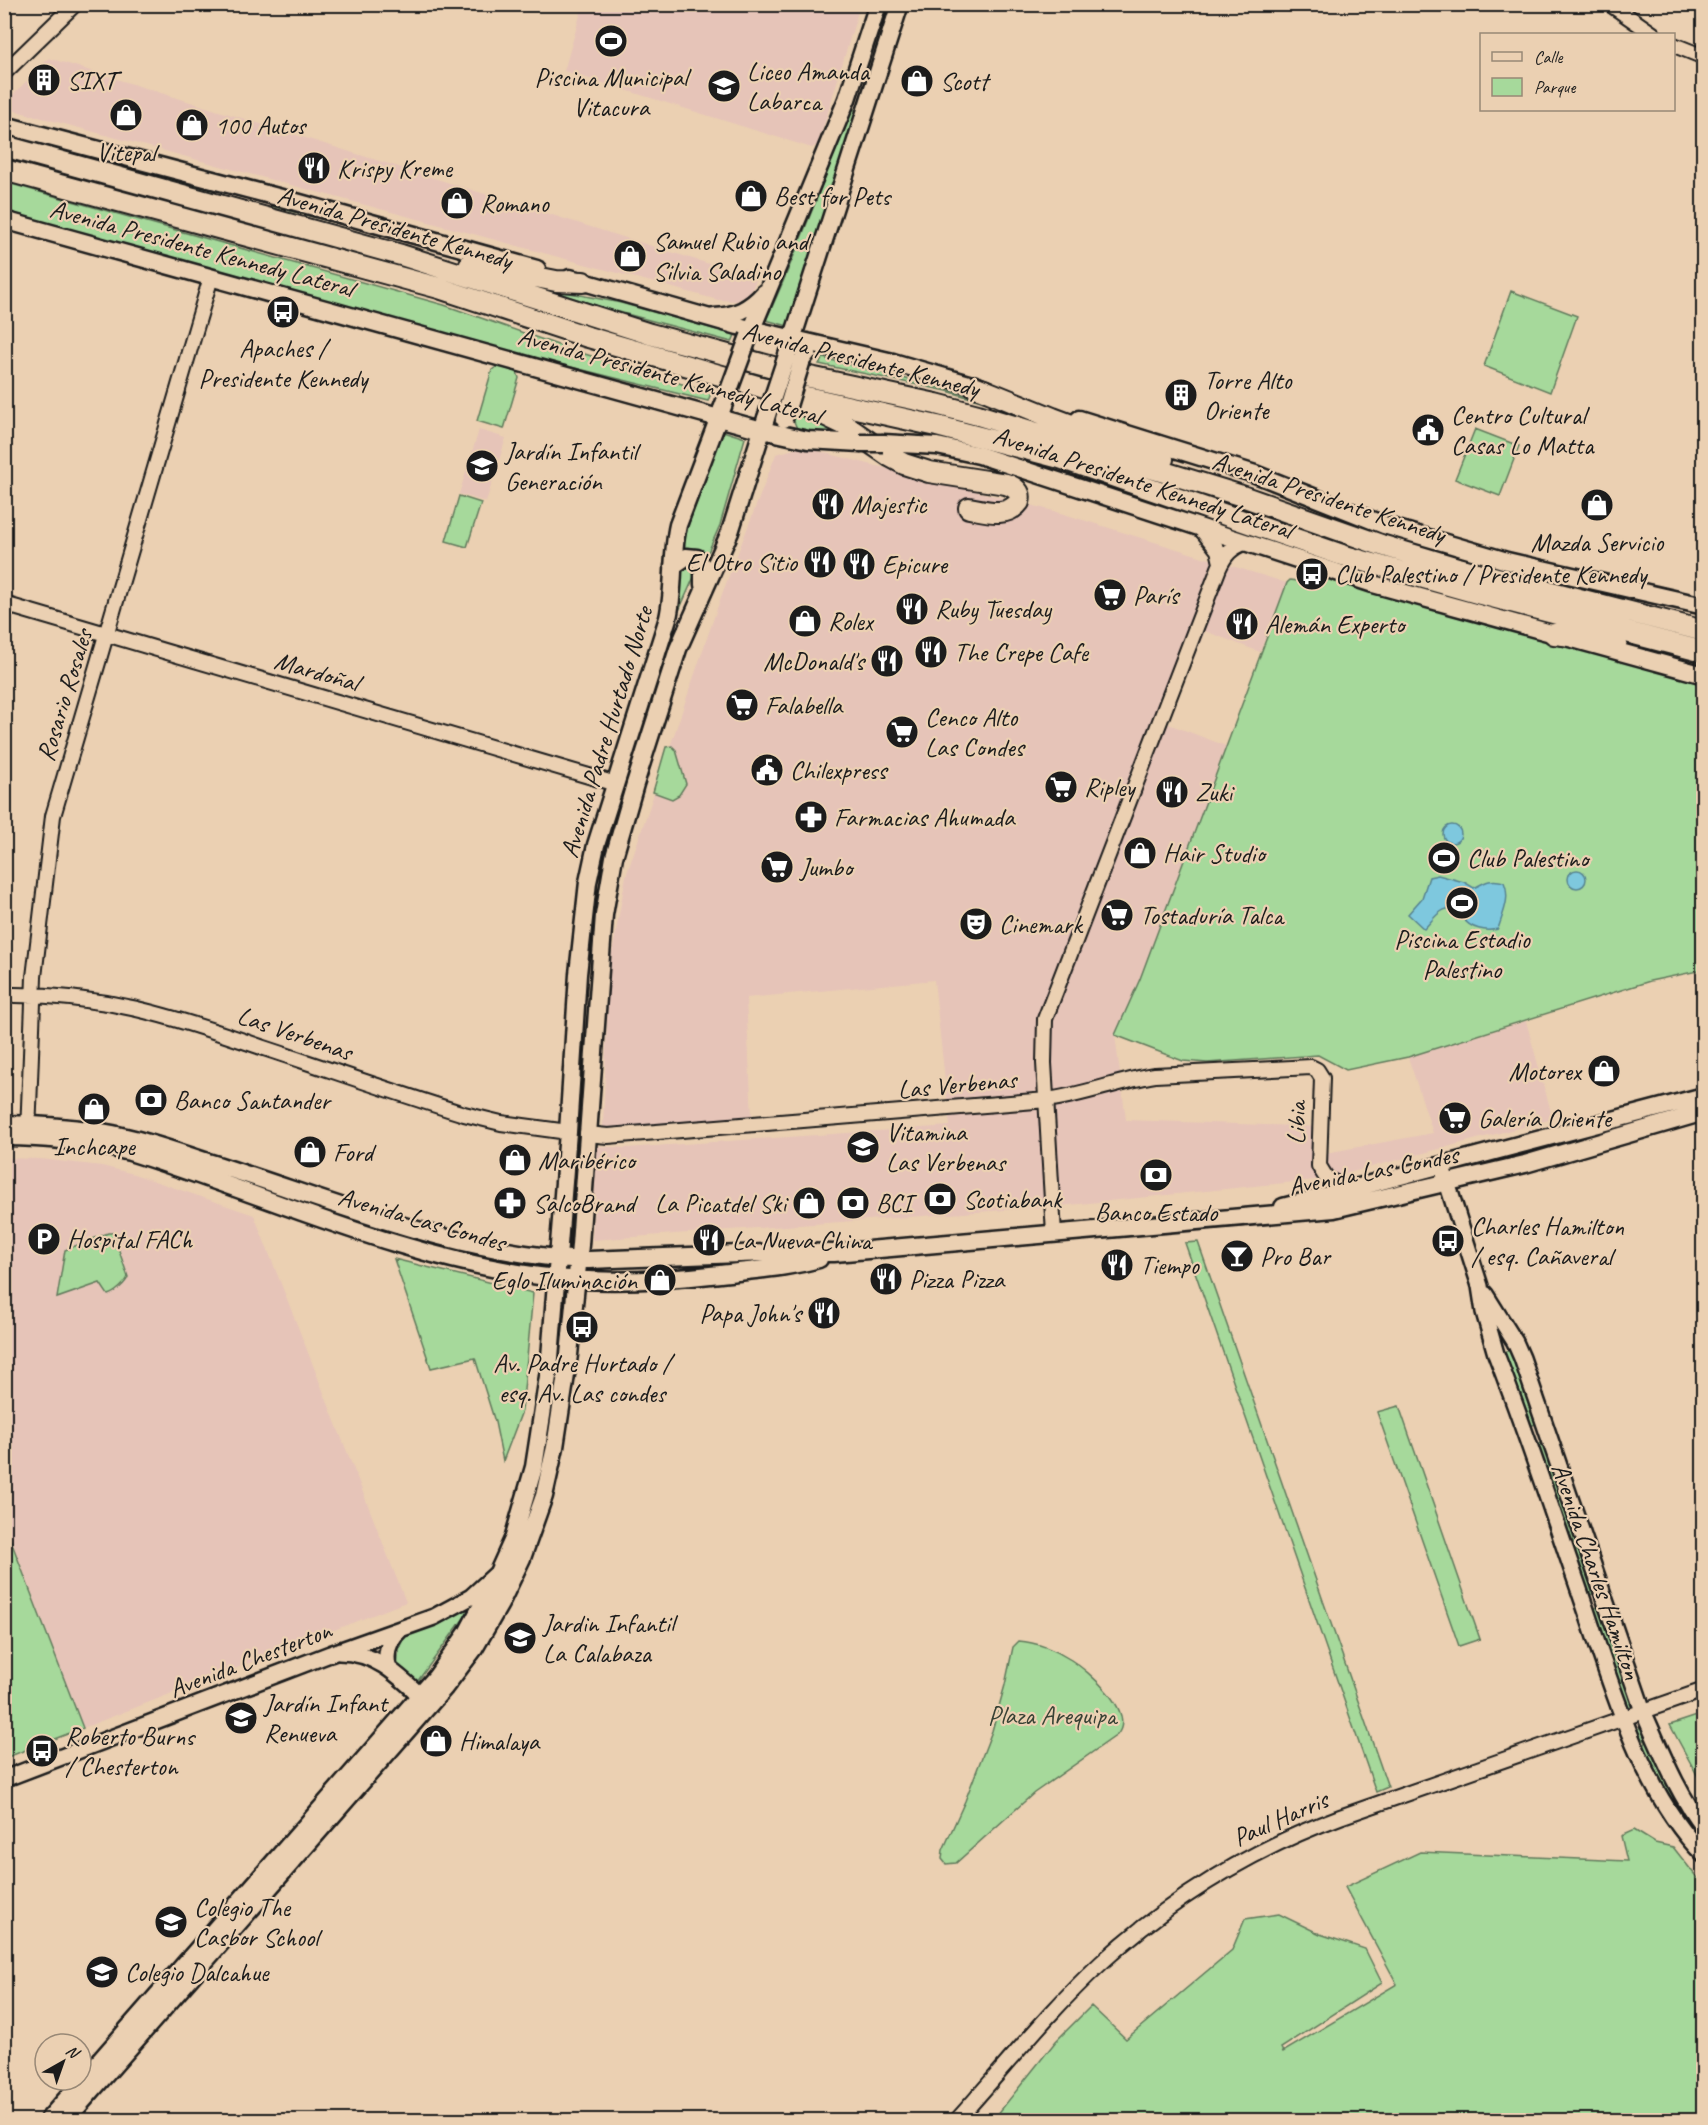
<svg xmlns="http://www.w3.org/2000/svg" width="1708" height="2125" viewBox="0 0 1708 2125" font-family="Caveat,sans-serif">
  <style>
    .built { fill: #e6c4b8 }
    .green { fill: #a6d99b; stroke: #617a5c; stroke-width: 1.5 }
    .water { fill: #7ec8de; stroke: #578390; stroke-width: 1.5 }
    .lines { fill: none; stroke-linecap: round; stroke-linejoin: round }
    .tertiary-casing { stroke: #1c1c1c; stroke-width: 18 }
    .secondary-casing { stroke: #1c1c1c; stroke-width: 20 }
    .primary-casing { stroke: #1c1c1c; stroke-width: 21 }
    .motorway-casing { stroke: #1c1c1c; stroke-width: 24 }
    .tertiary { stroke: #ebd0b2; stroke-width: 14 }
    .secondary { stroke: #ebd0b2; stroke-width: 15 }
    .primary { stroke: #ebd0b2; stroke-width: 16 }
    .motorway { stroke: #ebd0b2; stroke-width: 20 }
    .primary-bridge-casing { stroke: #1c1c1c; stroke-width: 21; stroke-linecap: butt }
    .primary-bridge { stroke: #ebd0b2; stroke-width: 16 }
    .labels { text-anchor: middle; stroke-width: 4.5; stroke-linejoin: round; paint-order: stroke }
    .poi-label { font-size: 26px; fill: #1c1c1c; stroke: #ebd0b2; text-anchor: start }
    .street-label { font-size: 26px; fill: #1c1c1c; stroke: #ebd0b2 }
    .park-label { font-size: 26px; fill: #384235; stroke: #ebd0b2 }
  </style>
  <rect width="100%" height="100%" fill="#ebd0b2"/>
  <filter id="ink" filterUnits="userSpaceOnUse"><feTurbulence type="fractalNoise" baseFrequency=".0167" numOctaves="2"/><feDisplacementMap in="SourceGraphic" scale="12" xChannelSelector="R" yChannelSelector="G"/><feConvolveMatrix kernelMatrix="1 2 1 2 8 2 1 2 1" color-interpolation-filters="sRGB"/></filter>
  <g filter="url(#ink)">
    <path class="built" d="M583,5V4L860,5L826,119L817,145L812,148L564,71Z
      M49,58L719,267L761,270L750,293L737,301L718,300L5,108V103Z
      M479,430L506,438L486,502L459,494Z
      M802,447L1054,511L1287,583L1260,652L1205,631L1166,723L1226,746L1140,979L1115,1035L1126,1120L1323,1127L1326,1153L1433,1133L1408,1057L1526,1021L1553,1119L1333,1177L1314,1180L1060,1206L592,1240L597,1146L625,1148L950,1126L934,980L746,998L752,1117L628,1130L603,1127L609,970L626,876L722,594L776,454Z
      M5,1158L41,1159L102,1166L134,1174L254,1215L406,1602L83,1728L5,1523Z"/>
    <path class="green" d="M854,109L858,113L788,326L766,320C798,252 822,181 852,111Z
      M4,133L228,191L475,259L271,206L268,203L105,165L5,137Z
      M4,157L350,251L349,255L5,161Z
      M4,182L444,305L572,350L711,393L708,401L539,359L5,213Z
      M544,288L621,303L735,335L732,342L604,308Z
      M1511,291L1577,316L1550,392L1484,366Z
      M823,358L946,389L1062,425L947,391L819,364Z
      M498,366L517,372L519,378L504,429L477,421L492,370Z
      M794,411L815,417L851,436L798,431L793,419Z
      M1475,429L1519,446L1500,496L1455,479Z
      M723,431L745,438L720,525L705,559C697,551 693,548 682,550L689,523Z
      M459,496L481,503L467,547L446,541Z
      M687,559L697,570L670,631L651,703L629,769L626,768L679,566Z
      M1318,568L1703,680V970L1650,981L1408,1057L1346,1070L1318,1055L1207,1063L1183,1061L1115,1035L1140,979L1287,583L1290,580L1313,583Z
      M672,746L676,750L686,784L679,795L672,799L653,792L666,747Z
      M108,1233H113L128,1277C126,1283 115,1293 108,1295L100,1283L57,1298L65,1250Z
      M1198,1242L1388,1787L1376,1792L1185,1243Z
      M394,1259L533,1293L522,1411L503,1461L495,1422L475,1358L431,1368Z
      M1511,1348L1536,1424L1526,1427L1501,1355Z
      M1399,1406L1480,1639L1459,1646L1377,1412Z
      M1543,1443L1595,1593L1585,1597L1531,1446Z
      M4,1523L83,1728L5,1758H4Z
      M1601,1606L1639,1711L1626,1715L1587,1611Z
      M472,1607L417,1682L398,1668C394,1618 437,1623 472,1607Z
      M1019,1641C1036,1642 1056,1650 1071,1660C1088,1671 1137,1712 1117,1735L1034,1793L956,1863L946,1864L942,1859L943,1850L965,1801L992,1731L1005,1685L1013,1647Z
      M1703,1714H1704L1703,1786L1670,1725Z
      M1643,1726C1656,1759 1670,1790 1689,1819L1687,1822C1669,1798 1656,1773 1644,1746L1646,1742L1644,1739L1642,1742L1637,1729Z
      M1634,1830L1655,1843L1673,1847L1695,1875L1703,1883V2120H993L1056,2041L1091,2006L1126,2039L1232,1950L1245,1919L1279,1914L1320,1934L1365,1949L1382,1983L1281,2048L1283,2052L1397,1984L1345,1887L1420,1852L1627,1861L1621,1836Z"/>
    <path class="water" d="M1443 834a9 9 0 1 1 18 0a9 9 0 1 1-18 0Z
      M1568 879a9 9 0 1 1 18 0a9 9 0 1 1-18 0Z
      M1438,875L1464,882L1474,888C1485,882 1491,878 1504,882C1511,898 1503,913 1498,929C1486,932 1470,929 1463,918L1465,913C1443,902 1438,914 1424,929L1408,914L1422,898L1429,877Z"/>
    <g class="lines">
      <g class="tertiary-casing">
        <path id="tertiary" d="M1610,4L1653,34
          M1674,45L1704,57
          M4,73L75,4
          M1201,529L1218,550L1221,563
          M4,604L616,784
          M4,995C100,993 172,1016 261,1047C328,1069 396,1093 464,1114L501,1123L568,1132
          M28,1133L34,977L53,816L211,277
          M587,1134L608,1136L1047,1100C1084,1095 1118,1081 1155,1075L1311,1067L1317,1070L1322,1078L1319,1166L1327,1179L1348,1189
          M1054,1234L1044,1063L1045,1019L1219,568C1225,555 1231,548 1244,543
          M957,2120C1004,2068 1049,2011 1101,1963C1171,1899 1251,1850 1340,1817L1704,1690"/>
      </g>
      <g class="secondary-casing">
        <path id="secondary" d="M1444,1173L1480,1286L1484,1312L1496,1354C1528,1437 1556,1523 1585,1607C1612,1687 1642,1794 1704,1855
          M1485,1294L1515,1342L1522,1358L1643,1711C1661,1751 1677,1793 1704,1828
          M339,1652C377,1652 400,1677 427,1702
          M388,1666C385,1652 389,1639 401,1629
          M4,1779L330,1654L434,1617L471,1597L495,1575"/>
      </g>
      <g class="primary-casing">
        <path id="primary" d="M4,125L289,200L537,269
          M4,220L762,430L808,440L860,443
          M570,278L738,326L893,362L986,389
          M714,317C735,316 750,309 764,293
          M749,336L847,99L878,4
          M790,346L900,4
          M1079,419L1255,474L1384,525L1507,561L1704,606
          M883,443L937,446L979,455L1373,584L1704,675
          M673,566L686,557L697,558L703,567V585
          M4,1124C41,1125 77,1127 113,1134C145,1140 177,1152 208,1162C333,1201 457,1255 589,1260L789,1252L834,1253L1334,1209L1525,1164L1704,1112
          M4,1137C46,1137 89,1142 130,1152C265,1194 397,1257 539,1276C599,1284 660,1281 720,1274C753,1270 787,1268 819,1259
          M1283,1207L1704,1096
          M48,2120L436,1677L467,1633L491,1588L513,1539L534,1467L549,1370L568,1132L578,974L588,882L596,845L668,618C675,587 671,556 678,525L722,409
          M66,2120L445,1687L474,1649L500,1604L522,1558L544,1496L555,1447L569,1355L580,1245L604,915L614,857L635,784L678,649L730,532L766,418"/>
      </g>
      <g class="motorway-casing">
        <path id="motorway" d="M4,146L401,255L650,334L810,377L936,404L978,415L1239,495L1381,545L1458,568L1704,631
          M4,170L439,288L588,337L761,387L937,426L1060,458L1342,555L1480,594L1704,652
          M470,264L556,281L583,282
          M974,386L1053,418L1163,459
          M808,407L843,424L891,457L904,464L929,472L1006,484C1015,487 1022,492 1019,502C1007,518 986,511 969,508
          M1554,634L1617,641"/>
      </g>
      <use href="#tertiary" class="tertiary"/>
      <use href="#secondary" class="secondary"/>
      <use href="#primary" class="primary"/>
      <use href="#motorway" class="motorway"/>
      <g class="primary-bridge-casing">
        <path id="primary-bridge" d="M722,409L749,336
          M766,418L790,346
          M784,419L802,360L808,352
          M860,443H883"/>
      </g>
      <use href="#primary-bridge" class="primary-bridge"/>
    </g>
  </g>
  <defs>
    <g id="stadium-disc" transform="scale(1.725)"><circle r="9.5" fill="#1c1c1c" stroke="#ebd0b2"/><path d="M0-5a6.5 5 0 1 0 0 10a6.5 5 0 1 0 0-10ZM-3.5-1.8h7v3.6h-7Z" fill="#fff"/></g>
    <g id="building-disc" transform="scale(1.725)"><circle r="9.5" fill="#1c1c1c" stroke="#ebd0b2"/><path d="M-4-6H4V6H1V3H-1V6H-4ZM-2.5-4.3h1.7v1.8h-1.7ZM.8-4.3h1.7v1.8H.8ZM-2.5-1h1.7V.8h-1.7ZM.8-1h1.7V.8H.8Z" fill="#fff"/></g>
    <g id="shop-disc" transform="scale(1.725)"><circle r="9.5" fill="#1c1c1c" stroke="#ebd0b2"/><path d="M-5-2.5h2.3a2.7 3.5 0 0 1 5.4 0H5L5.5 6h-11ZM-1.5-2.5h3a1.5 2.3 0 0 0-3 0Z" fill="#fff"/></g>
    <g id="school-disc" transform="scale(1.725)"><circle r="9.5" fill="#1c1c1c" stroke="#ebd0b2"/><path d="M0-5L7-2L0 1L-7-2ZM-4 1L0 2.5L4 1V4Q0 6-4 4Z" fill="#fff"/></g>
    <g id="restaurant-disc" transform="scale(1.725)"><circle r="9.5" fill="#1c1c1c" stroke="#ebd0b2"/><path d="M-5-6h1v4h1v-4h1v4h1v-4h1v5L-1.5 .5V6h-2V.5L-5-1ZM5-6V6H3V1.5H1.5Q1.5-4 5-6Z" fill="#fff"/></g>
    <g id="bus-disc" transform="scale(1.725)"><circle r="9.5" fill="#1c1c1c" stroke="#ebd0b2"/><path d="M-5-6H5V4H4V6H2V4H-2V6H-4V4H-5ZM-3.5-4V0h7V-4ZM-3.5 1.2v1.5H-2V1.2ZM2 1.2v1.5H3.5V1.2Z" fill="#fff"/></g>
    <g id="civic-disc" transform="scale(1.725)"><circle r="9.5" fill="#1c1c1c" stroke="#ebd0b2"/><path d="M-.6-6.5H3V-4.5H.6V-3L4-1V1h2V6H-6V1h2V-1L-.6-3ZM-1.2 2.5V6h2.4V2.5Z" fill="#fff"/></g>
    <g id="supermarket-disc" transform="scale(1.725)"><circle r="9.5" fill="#1c1c1c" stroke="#ebd0b2"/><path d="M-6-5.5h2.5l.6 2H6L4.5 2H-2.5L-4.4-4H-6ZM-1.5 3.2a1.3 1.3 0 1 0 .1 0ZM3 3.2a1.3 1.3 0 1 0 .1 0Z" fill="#fff"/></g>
    <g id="pharmacy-disc" transform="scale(1.725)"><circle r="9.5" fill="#1c1c1c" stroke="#ebd0b2"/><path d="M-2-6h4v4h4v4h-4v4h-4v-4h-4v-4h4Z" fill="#fff"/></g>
    <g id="theatre-disc" transform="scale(1.725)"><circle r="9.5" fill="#1c1c1c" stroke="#ebd0b2"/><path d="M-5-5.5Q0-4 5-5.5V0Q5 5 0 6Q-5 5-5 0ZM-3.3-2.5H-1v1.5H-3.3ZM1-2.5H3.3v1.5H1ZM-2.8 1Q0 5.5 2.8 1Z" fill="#fff"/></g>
    <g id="bank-disc" transform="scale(1.725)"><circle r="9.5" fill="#1c1c1c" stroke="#ebd0b2"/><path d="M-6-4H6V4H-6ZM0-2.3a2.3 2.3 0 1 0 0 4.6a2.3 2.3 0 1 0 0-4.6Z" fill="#fff"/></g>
    <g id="parking-disc" transform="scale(1.725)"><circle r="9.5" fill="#1c1c1c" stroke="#ebd0b2"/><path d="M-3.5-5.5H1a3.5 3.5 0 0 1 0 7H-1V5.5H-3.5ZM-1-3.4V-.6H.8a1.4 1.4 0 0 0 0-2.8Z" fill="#fff"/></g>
    <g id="bar-disc" transform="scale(1.725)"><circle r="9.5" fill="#1c1c1c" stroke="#ebd0b2"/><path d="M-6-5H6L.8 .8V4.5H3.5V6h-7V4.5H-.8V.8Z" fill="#fff"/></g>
  </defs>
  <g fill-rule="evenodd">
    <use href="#stadium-disc" x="611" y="41"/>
    <use href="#building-disc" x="44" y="80"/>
    <use href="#shop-disc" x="917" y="81"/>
    <use href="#school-disc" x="724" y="86"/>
    <use href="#shop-disc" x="126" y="115"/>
    <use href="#shop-disc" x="192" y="125"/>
    <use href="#restaurant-disc" x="314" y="168"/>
    <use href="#shop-disc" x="751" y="196"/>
    <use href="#shop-disc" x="457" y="203"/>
    <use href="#shop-disc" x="630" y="256"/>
    <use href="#bus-disc" x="283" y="312"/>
    <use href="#building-disc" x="1181" y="395"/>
    <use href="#civic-disc" x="1428" y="430"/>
    <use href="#school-disc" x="482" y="466"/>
    <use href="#restaurant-disc" x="828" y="504"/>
    <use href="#shop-disc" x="1597" y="505"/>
    <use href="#restaurant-disc" x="820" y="562"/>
    <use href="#restaurant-disc" x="859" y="564"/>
    <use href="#bus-disc" x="1312" y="574"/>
    <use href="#supermarket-disc" x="1110" y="595"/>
    <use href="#restaurant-disc" x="912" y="609"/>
    <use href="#shop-disc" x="805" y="621"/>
    <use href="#restaurant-disc" x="1242" y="624"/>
    <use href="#restaurant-disc" x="931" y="652"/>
    <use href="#restaurant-disc" x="887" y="661"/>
    <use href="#supermarket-disc" x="742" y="705"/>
    <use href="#supermarket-disc" x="902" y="732"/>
    <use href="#civic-disc" x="767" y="770"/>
    <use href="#supermarket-disc" x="1061" y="787"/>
    <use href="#restaurant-disc" x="1172" y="792"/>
    <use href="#pharmacy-disc" x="811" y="817"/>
    <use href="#shop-disc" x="1140" y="853"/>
    <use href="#stadium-disc" x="1444" y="858"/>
    <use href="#supermarket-disc" x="777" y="867"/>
    <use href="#stadium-disc" x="1462" y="903"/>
    <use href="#supermarket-disc" x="1117" y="915"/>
    <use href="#theatre-disc" x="976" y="924"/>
    <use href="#shop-disc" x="1604" y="1071"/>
    <use href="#bank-disc" x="151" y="1100"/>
    <use href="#shop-disc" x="94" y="1109"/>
    <use href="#supermarket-disc" x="1455" y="1118"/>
    <use href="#school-disc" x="863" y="1147"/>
    <use href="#shop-disc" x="310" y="1152"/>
    <use href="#shop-disc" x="515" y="1160"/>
    <use href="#bank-disc" x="1156" y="1175"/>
    <use href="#bank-disc" x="940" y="1199"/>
    <use href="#pharmacy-disc" x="510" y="1203"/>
    <use href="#shop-disc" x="809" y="1203"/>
    <use href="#bank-disc" x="853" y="1203"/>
    <use href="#parking-disc" x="44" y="1239"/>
    <use href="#restaurant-disc" x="709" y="1240"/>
    <use href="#bus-disc" x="1448" y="1241"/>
    <use href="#bar-disc" x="1237" y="1256"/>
    <use href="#restaurant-disc" x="1117" y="1265"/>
    <use href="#restaurant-disc" x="886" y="1279"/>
    <use href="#shop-disc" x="660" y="1280"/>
    <use href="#restaurant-disc" x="824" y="1313"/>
    <use href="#bus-disc" x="582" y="1327"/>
    <use href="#school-disc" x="520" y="1638"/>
    <use href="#school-disc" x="241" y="1718"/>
    <use href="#shop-disc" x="436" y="1741"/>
    <use href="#bus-disc" x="42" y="1751"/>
    <use href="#school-disc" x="171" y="1922"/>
    <use href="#school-disc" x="102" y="1972"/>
  </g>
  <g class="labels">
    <g class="poi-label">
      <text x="747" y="80">Liceo Amanda<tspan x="747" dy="30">Labarca</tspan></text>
      <text x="611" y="86" text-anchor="middle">Piscina Municipal<tspan x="611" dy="30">Vitacura</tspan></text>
      <text x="67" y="89">SIXT</text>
      <text x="940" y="90">Scott</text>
      <text x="215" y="134">100 Autos</text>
      <text x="126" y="161" text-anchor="middle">Vitepal</text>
      <text x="337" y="177">Krispy Kreme</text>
      <text x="774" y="205">Best for Pets</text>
      <text x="480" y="212">Romano</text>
      <text x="653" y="250">Samuel Rubio and<tspan x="653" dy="30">Silvia Saladino</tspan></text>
      <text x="283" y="357" text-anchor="middle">Apaches /<tspan x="283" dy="30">Presidente Kennedy</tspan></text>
      <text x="1204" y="389">Torre Alto<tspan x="1204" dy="30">Oriente</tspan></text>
      <text x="1451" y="424">Centro Cultural<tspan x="1451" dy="30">Casas Lo Matta</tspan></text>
      <text x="505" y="460">Jardín Infantil<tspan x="505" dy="30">Generación</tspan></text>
      <text x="851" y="513">Majestic</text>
      <text x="1597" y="551" text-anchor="middle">Mazda Servicio</text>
      <text x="797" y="571" text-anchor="end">El Otro Sitio</text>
      <text x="882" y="573">Epicure</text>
      <text x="1335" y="583">Club Palestino / Presidente Kennedy</text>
      <text x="1133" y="604">París</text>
      <text x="935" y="618">Ruby Tuesday</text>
      <text x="828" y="630">Rolex</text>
      <text x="1265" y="633">Alemán Experto</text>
      <text x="954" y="661">The Crepe Cafe</text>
      <text x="864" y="670" text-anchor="end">McDonald's</text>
      <text x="765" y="714">Falabella</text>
      <text x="925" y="726">Cenco Alto<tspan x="925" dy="30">Las Condes</tspan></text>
      <text x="790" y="779">Chilexpress</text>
      <text x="1084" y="796">Ripley</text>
      <text x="1195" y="801">Zuki</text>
      <text x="834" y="826">Farmacias Ahumada</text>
      <text x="1163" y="862">Hair Studio</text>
      <text x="1467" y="867">Club Palestino</text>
      <text x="800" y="876">Jumbo</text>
      <text x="1140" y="924">Tostaduría Talca</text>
      <text x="999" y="933">Cinemark</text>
      <text x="1462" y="948" text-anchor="middle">Piscina Estadio<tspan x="1462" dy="30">Palestino</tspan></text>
      <text x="1581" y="1080" text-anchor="end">Motorex</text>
      <text x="174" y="1109">Banco Santander</text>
      <text x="1478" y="1127">Galería Oriente</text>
      <text x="886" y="1141">Vitamina<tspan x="886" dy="30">Las Verbenas</tspan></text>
      <text x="94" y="1155" text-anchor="middle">Inchcape</text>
      <text x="333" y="1161">Ford</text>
      <text x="538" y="1169">Maribérico</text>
      <text x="963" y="1208">Scotiabank</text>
      <text x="533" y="1212">SalcoBrand</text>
      <text x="786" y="1212" text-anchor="end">La Picatdel Ski</text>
      <text x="876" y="1212">BCI</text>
      <text x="1156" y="1221" text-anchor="middle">Banco Estado</text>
      <text x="1471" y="1235">Charles Hamilton<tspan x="1471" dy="30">/ esq. Cañaveral</tspan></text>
      <text x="67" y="1248">Hospital FACh</text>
      <text x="732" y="1249">La Nueva China</text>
      <text x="1260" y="1265">Pro Bar</text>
      <text x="1140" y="1274">Tiempo</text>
      <text x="909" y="1288">Pizza Pizza</text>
      <text x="637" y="1289" text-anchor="end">Eglo Iluminación</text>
      <text x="801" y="1322" text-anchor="end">Papa John's</text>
      <text x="582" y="1372" text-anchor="middle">Av. Padre Hurtado /<tspan x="582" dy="30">esq. Av. Las condes</tspan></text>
      <text x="543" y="1632">Jardin Infantil<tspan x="543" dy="30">La Calabaza</tspan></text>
      <text x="264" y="1712">Jardín Infant<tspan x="264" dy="30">Renueva</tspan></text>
      <text x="65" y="1745">Roberto Burns<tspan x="65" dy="30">/ Chesterton</tspan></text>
      <text x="459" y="1750">Himalaya</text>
      <text x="194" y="1916">Colegio The<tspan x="194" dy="30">Casbor School</tspan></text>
      <text x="125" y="1981">Colegio Dalcahue</text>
    </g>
    <g class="street-label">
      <text transform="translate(395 227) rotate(16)" y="9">Avenida Presidente Kennedy</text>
      <text transform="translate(202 248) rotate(15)" y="9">Avenida Presidente Kennedy Lateral</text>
      <text transform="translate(861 359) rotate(14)" y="9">Avenida Presidente Kennedy</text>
      <text transform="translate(670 375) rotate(15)" y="9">Avenida Presidente Kennedy Lateral</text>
      <text transform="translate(1143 482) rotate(18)" y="9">Avenida Presidente Kennedy Lateral</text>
      <text transform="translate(1329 497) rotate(18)" y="9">Avenida Presidente Kennedy</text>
      <text transform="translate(317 671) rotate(16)" y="9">Mardoñal</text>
      <text transform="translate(64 695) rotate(-73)" y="9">Rosario Rosales</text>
      <text transform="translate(606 732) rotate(-73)" y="9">Avenida Padre Hurtado Norte</text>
      <text transform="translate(295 1033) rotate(19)" y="9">Las Verbenas</text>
      <text transform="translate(957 1084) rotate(-5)" y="9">Las Verbenas</text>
      <text transform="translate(1296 1123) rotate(-88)" y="9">Libia</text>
      <text transform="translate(1373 1170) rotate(-11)" y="9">Avenida Las Condes</text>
      <text transform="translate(422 1219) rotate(16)" y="9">Avenida Las Condes</text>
      <text transform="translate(1597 1571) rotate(71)" y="9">Avenida Charles Hamilton</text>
      <text transform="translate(250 1659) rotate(-21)" y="9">Avenida Chesterton</text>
      <text transform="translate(1280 1818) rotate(-24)" y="9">Paul Harris</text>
    </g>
    <g class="park-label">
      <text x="1052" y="1724">Plaza Arequipa</text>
    </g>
  </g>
  <rect width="1708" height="2125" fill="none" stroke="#ebd0b2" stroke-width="24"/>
  <rect x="12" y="12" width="1684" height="2101" fill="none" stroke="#1c1c1c" stroke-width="2" filter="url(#ink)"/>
  <rect x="1480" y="33" width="195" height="78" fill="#ebd0b2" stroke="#988876" stroke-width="1.5"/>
  <rect x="1492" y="52" width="30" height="9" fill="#ebd0b2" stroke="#988876" stroke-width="1.5"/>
  <text x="1534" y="63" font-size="18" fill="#1c1c1c">Calle</text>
  <rect x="1492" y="78" width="30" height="18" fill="#a6d99b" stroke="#988876" stroke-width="1.5"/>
  <text x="1534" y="93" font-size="18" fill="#1c1c1c">Parque</text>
  <g transform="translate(63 2062) rotate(40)"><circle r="28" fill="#ebd0b2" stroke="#988876" stroke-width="1.5"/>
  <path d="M0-4.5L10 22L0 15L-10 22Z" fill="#1c1c1c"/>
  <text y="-9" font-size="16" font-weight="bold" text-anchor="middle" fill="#1c1c1c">N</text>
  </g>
</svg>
